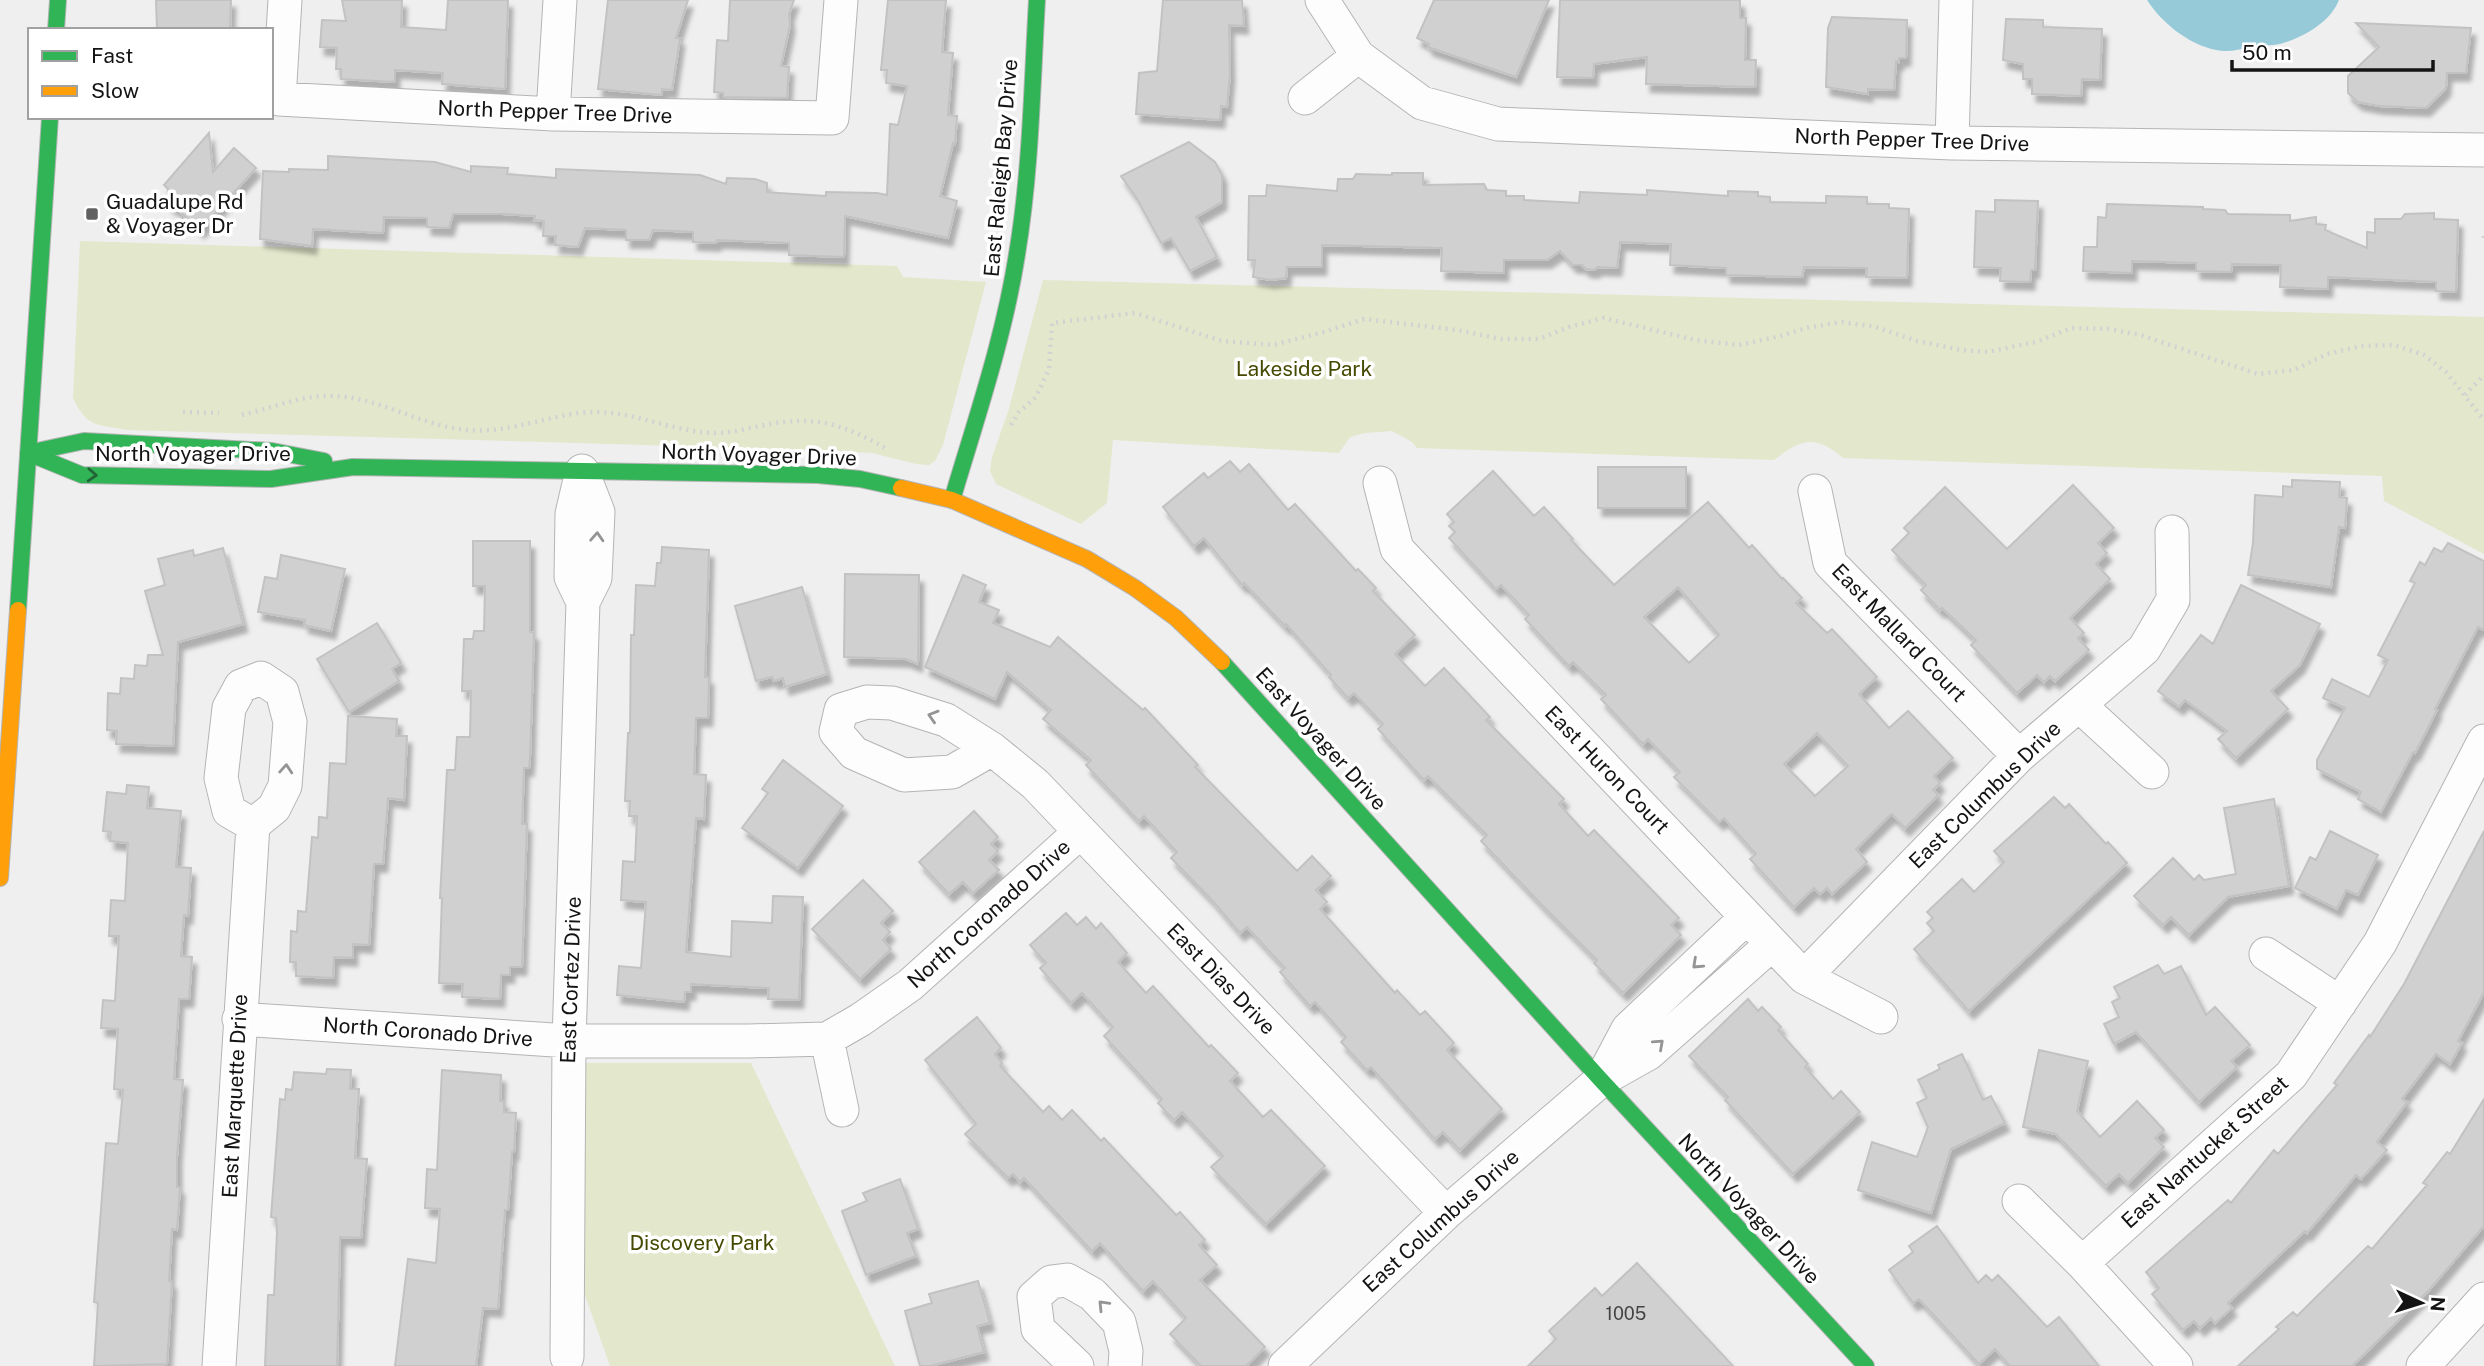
<svg xmlns="http://www.w3.org/2000/svg" width="2484" height="1366" viewBox="0 0 2484 1366" font-family="'Public Sans',sans-serif">
  <style>
    .green { fill: #e3e7cb }
    .water { fill: #96cad8 }
    .building { fill: #d1d0d0; stroke: #c3c2c3; stroke-width: 2; fill-rule: evenodd; filter: url(#shadow) }
    .lines { fill: none; stroke-linecap: round; stroke-linejoin: round }
    .street-casing { stroke: #b4b4b5; stroke-width: 35 }
    .fast-casing { stroke: #b4b4b5; stroke-width: 18 }
    .slow-casing { stroke: #b4b4b5; stroke-width: 18 }
    .path { stroke: #d2d2d2; stroke-width: 4.5; stroke-dasharray: 2 5; stroke-linecap: butt }
    .street { stroke: #fdfdfd; stroke-width: 33 }
    .fast { stroke: #30b455; stroke-width: 16 }
    .slow { stroke: #ff9f0a; stroke-width: 16 }
    .oneway { stroke: #226435 }
    .oneway2 { stroke: #949495 }
    .poi-dot { fill: #616162; stroke: #fff; stroke-width: 2.5 }
    .labels { text-anchor: middle; stroke-width: 7; stroke-linejoin: round; paint-order: stroke }
    .number-label { font-size: 18px; fill: #434344 }
    .street-label { font-size: 21px; fill: #141415; stroke: #fff }
    .poi-label { font-size: 21px; fill: #141415; stroke: #fff; text-anchor: start }
    .park-label { font-size: 21px; fill: #454a01; stroke: #fff }
  </style>
  <defs>
    <filter id="shadow"><feDropShadow dx="4.5" dy="8" stdDeviation="2" flood-color="#0004"/></filter>
  </defs>
  <rect width="100%" height="100%" fill="#efeff0"/>
  <path class="green" d="M80,241L897,266L903,277L986,282L943,445L935,461L929,465L916,464L872,453L816,450L127,430C97,424 87,428 73,398Z
    M1043,280L2484,317V554L2384,501L2382,476L1843,458C1815,434 1801,439 1774,460L1417,448L1412,442L1392,431L1365,433L1350,437L1339,453L1113,440L1107,503L1081,524L996,484L990,471L992,457L1008,412Z
    M580,1063H751L895,1366H610L580,1281Z"/>
  <path class="water" d="M2147,0H2339C2330,23 2302,38 2280,44C2271,46 2262,45 2253,47C2240,49 2229,53 2216,50C2188,44 2162,23 2147,0Z"/>
  <path class="building" d="M156,0H231L230,30H157Z
    M342,0H402L401,27L446,30L448,0H508L505,89L442,84L443,73L395,70V82L341,79V69H336L337,48L320,47L322,20L346,21Z
    M608,0H688L676,38H680L672,90L662,89V95L598,89Z
    M730,0H794L789,14L790,25L781,66L789,67L787,98L723,97V93L714,92L717,40L728,41Z
    M888,0H946L942,52L953,53L948,115L957,116L955,144L953,143L940,196L957,201L948,238L845,216L844,257L789,255V243L717,240L716,243L693,242V232L653,230L649,240H626V230L585,228L578,247L555,245L556,236H543L544,221L534,220L535,216L503,214H453L449,228L427,227V218L384,217L383,233L313,229L312,246L260,239L263,171L289,172V169L328,170V156L435,162L471,172V166L508,168L507,174L556,178V169L700,175L726,184L727,178L755,179L767,183V192L779,193L826,196V192L877,193L887,195L890,124L898,125L907,86L886,83L887,70H881Z
    M1163,0H1242L1244,26L1229,25L1230,74L1227,107L1221,106L1220,120L1136,114L1139,73L1157,71Z
    M1434,0H1549L1516,77L1428,47L1429,44L1417,38Z
    M1560,0H1740V18H1746L1745,60H1756L1755,87L1646,84L1647,57L1594,64L1593,78L1557,77Z
    M1832,17L1907,20L1906,58H1899V62L1896,61L1894,90L1868,89V94L1826,87L1828,28Z
    M2006,19L2043,20V27L2102,29L2100,80L2082,79L2081,96L2032,94V79H2023V64L2003,60Z
    M2356,23L2471,28L2466,73H2447L2446,88L2426,108L2379,106L2358,102L2348,93V76L2379,47Z
    M209,133L213,172L234,148L256,168L200,230L176,208L169,205L168,189L164,185Z
    M1189,142L1215,162L1222,175V202L1196,217L1217,257L1190,271L1171,238L1161,243L1136,197L1121,176Z
    M1392,173H1423V185L1484,184L1487,190L1506,191V196H1524V200L1579,203L1580,192L1647,195V190L1728,196V191L1758,192V196L1770,197V202L1826,203V196L1867,197V204H1889V208L1909,209L1907,278L1866,277L1867,268L1804,267L1802,277L1726,275V268L1670,265L1671,244L1620,242L1617,268L1598,267L1594,270L1586,269L1582,265H1573L1560,251L1547,260H1504V273L1441,271L1442,248L1322,245V267H1287L1286,278L1270,280L1253,277L1255,260H1248L1249,196H1266L1267,185L1337,191L1338,179H1353L1356,174L1392,175Z
    M1995,200L2038,201L2035,270H2031L2030,282L2000,281L2001,268L1974,267L1976,211L1995,212Z
    M2107,204L2203,207V209L2225,210L2228,214L2290,215V221L2316,217V224L2326,225L2325,230L2367,248V232L2375,233V219H2401L2405,214L2434,213V219L2458,220L2456,292L2436,291V282L2328,277V289L2280,287L2281,265L2232,264L2231,272L2196,271V263L2132,261V273L2083,271L2084,247H2097L2098,217L2106,218Z
    M1230,461L1240,472L1249,464L1288,510L1295,504L1356,571L1358,569L1376,588L1373,591L1415,635L1395,654L1425,686L1444,668L1490,717L1486,720L1564,799L1559,804L1588,836L1594,830L1679,918L1671,925L1681,935L1623,993L1594,963L1597,960L1542,905L1481,841L1487,835L1428,776L1424,780L1378,729L1383,724L1354,693L1348,698L1329,677L1331,675L1286,624L1285,626L1244,583L1242,585L1204,538L1194,546L1163,507L1204,473L1208,478Z
    M1598,467H1686V508H1598Z
    M1493,471L1534,516L1544,507L1573,539L1571,540L1614,585L1708,502L1749,548L1752,545L1782,579L1783,578L1802,598L1796,603L1827,633L1832,629L1877,677L1859,694L1889,728L1908,711L1953,758L1934,776L1940,783L1933,790L1938,795L1905,828L1892,814L1887,818L1856,849L1867,862L1832,894L1827,888L1820,894L1814,888L1794,907L1750,859L1756,854L1724,818L1719,822L1674,777L1680,772L1648,739L1643,744L1601,699L1606,695L1573,662L1569,666L1525,619L1529,615L1501,585L1496,589L1449,538L1455,532L1449,526L1454,522L1447,514ZM1678,587L1719,635L1689,663L1644,617ZM1817,733L1848,766L1815,796L1784,764Z
    M2292,480L2340,482L2339,497L2347,498L2345,528L2339,527L2331,587L2248,575L2253,543L2255,495L2283,497V486L2292,487Z
    M2073,485L2114,528L2098,543L2107,553L2096,564L2110,579L2070,618L2084,633L2078,638L2089,650L2055,681L2050,676L2044,682L2037,675L2017,693L1971,645L1976,640L1942,608L1940,610L1921,590L1926,585L1892,550L1909,533L1904,528L1945,487L2007,549Z
    M473,541H530V632L534,633L530,757L529,768H524L522,824H527L522,967H510V975H501L500,999L462,997L463,984L439,983L442,898H440L447,770H455L457,737H470L471,691H462L464,639H473L474,631H484L485,586H473Z
    M2448,543L2484,561V630L2478,627L2435,709L2437,710L2415,753L2413,752L2381,812L2358,799L2361,792L2317,769V760L2345,708L2323,698L2332,679L2369,697L2388,660L2378,655L2415,583L2410,581L2420,562L2425,565L2434,548L2442,552Z
    M662,547L709,550L705,677H709L708,718H696L694,774L706,775L704,819L696,818L686,952L731,957L732,921L772,923L773,896L803,897L799,1000L768,999L769,988L691,984V992H685L684,1002L617,995L619,966L641,968L646,902L621,900L623,861L635,862L637,816H629L630,801H625L628,733H630L631,635H634L636,585L655,586L657,563H661Z
    M223,548L243,624L178,642L173,746L116,744L117,731L107,730L108,693L120,694L121,678L134,679L135,665L147,666L148,655H163L145,591L165,585L158,559L193,550L194,556Z
    M281,555L345,569L331,631L304,625L305,620L258,612L265,577L277,579Z
    M845,574L919,575L918,664L906,659L844,657Z
    M963,575L986,585L979,602L999,610L993,623L1050,647L1058,637L1143,710L1145,708L1198,765L1195,767L1297,871L1312,856L1331,876L1316,890L1327,902L1320,909L1395,993L1397,990L1420,1015L1425,1011L1454,1043L1447,1050L1502,1109L1460,1150L1443,1132L1435,1139L1371,1067L1367,1070L1341,1042L1346,1037L1315,1002L1310,1006L1280,972L1285,968L1247,927L1240,933L1212,900L1171,858L1177,852L1144,816L1139,821L1086,765L1091,760L1043,719L1051,710L1007,672L995,699L925,667Z
    M2241,585L2320,624L2300,665L2271,691L2288,709L2236,758L2218,739L2227,731L2185,700L2179,707L2158,691L2201,635L2213,644Z
    M802,587L827,674L785,687L783,678L774,681L772,677L756,681L735,606Z
    M377,623L401,663L392,669L399,681L349,712L317,659Z
    M348,716L397,719L396,736H407L404,800L388,798L383,864H374L369,945L353,944V958L334,957L333,978L296,976V962H290L291,931L297,932L298,911L306,912L312,837L318,838L319,817L327,818L330,763L346,764Z
    M783,760L843,806L798,868L742,828L768,793L762,789Z
    M127,785L149,787L147,808L181,811L176,867L191,868L188,916L184,915L181,956L192,957L189,999H179L174,1079L183,1080L177,1157V1187H180L177,1230L172,1229L169,1281L172,1282L167,1364L94,1366L98,1303L94,1302L106,1143L118,1144L123,1090L114,1089L118,1029L101,1028L103,1000L115,1001L119,936H109L111,900L125,901L128,843L110,841L111,832L103,831L107,792L126,794Z
    M2054,797L2065,808L2069,804L2106,844L2108,842L2127,863L1969,1011L1914,949L1934,931L1927,923L1933,918L1927,912L1962,879L1974,892L2004,862L1994,851Z
    M2274,799L2289,886L2228,897L2189,935L2171,917L2163,925L2134,896L2173,858L2194,880L2199,875L2204,880L2236,874L2224,808Z
    M974,811L998,837L991,844L998,851L989,860L999,870L973,893L963,882L949,894L919,862Z
    M2330,831L2378,855L2358,895L2346,890L2337,909L2295,888L2310,857L2316,860Z
    M2484,831V992L2458,1041L2462,1043L2450,1064L2436,1054L2402,1099L2407,1102L2377,1142L2387,1150L2361,1179L2356,1175L2307,1233L2305,1231L2228,1303L2232,1308L2215,1323L2211,1318L2200,1328L2194,1321L2183,1330L2152,1294L2159,1288L2146,1272L2228,1200L2231,1203L2274,1150L2278,1154L2337,1085L2334,1083L2369,1035L2370,1037L2404,984Z
    M863,880L893,911L881,923L890,932L883,940L891,949L860,979L812,929Z
    M1066,913L1077,925L1086,917L1096,929L1101,923L1127,953L1118,962L1146,993L1153,986L1209,1047L1211,1045L1238,1073L1230,1081L1263,1117L1271,1110L1325,1166L1266,1224L1211,1167L1223,1156L1182,1112L1174,1120L1158,1103L1162,1099L1104,1036L1113,1027L1082,993L1071,1003L1040,968L1046,963L1030,945Z
    M2158,965L2164,974L2181,966L2206,1015L2215,1007L2250,1045L2231,1061L2237,1067L2199,1102L2136,1032L2114,1044L2104,1024L2119,1017L2112,1002L2120,998L2114,987Z
    M1748,999L1758,1011L1762,1007L1781,1027L1778,1030L1808,1064L1805,1067L1833,1099L1841,1091L1860,1112L1793,1174L1725,1100L1728,1097L1689,1056Z
    M977,1017L1001,1048L995,1054L1002,1063L1000,1066L1043,1112L1049,1106L1062,1120L1072,1110L1101,1141L1104,1138L1176,1215L1180,1212L1205,1240L1199,1245L1217,1265L1200,1280L1265,1347L1246,1366H1201L1170,1334L1186,1318L1153,1281L1143,1291L1100,1243L1092,1251L1024,1178L1020,1182L1013,1174L1008,1178L965,1134L976,1124L925,1060Z
    M2039,1050L2088,1061L2077,1111L2100,1137L2137,1101L2164,1130L2155,1138L2164,1147L2128,1183L2119,1174L2106,1186L2056,1134L2023,1127Z
    M1962,1054L1983,1100L1991,1096L2005,1123L1951,1149L1931,1213L1858,1190L1872,1142L1917,1157L1928,1127L1917,1103L1927,1098L1918,1080L1940,1069L1938,1065Z
    M327,1069L351,1070L350,1089H359L355,1158L367,1159L361,1238L340,1237L337,1366H265L268,1295H274L277,1233L276,1218L271,1217L280,1099L285,1100L286,1089L292,1090L294,1072L326,1074Z
    M442,1070L501,1075L500,1101H504V1112L516,1113L514,1152H512L508,1210H505L498,1309L483,1308L476,1366H395L408,1259L436,1263L440,1209L425,1208L427,1169L437,1170Z
    M2484,1099V1226L2429,1290L2352,1366H2238L2279,1329L2276,1327L2293,1312L2297,1316L2368,1246L2372,1249L2427,1185L2423,1183L2447,1152L2450,1154Z
    M900,1179L918,1229L907,1233L916,1256L866,1275L842,1211L867,1201L863,1193Z
    M1937,1226L1978,1283L1986,1275L1992,1281L1998,1275L2047,1327L2059,1317L2099,1366H2010L1995,1349L1979,1364L1919,1299L1913,1303L1889,1270L1913,1252L1909,1246Z
    M1637,1263L1733,1366H1528L1556,1339L1549,1331L1595,1288L1602,1296Z
    M978,1281L990,1323L977,1326L984,1352L930,1366H920L905,1311L932,1303L929,1294Z"/>
  <g class="lines">
    <g class="street-casing">
      <path id="street" d="M285,0L279,99L553,114L832,118L841,0
        M1322,0L1358,56L1422,103L1498,124L1952,143L2484,150
        M1305,98L1358,56
        M553,114L560,0
        M1952,143L1956,0
        M582,471L572,514L571,577L583,602
        M1380,483L1397,549L1804,977L1881,1017
        M1815,491L1830,563L2019,756
        M2079,705L2152,772
        M992,749L952,772L904,775L854,753L836,732L841,710L867,702L892,703L946,720L992,749L1035,784L1446,1213
        M2266,954L2340,1003
        M1804,977L2019,756L2144,649L2173,600L2172,532
        M239,1019L569,1041H749L827,1039L860,1020L910,985L1079,833
        M827,1039L842,1110
        M1601,1080L1628,1029L1747,917
        M2019,1201L2082,1263L2176,1366
        M2082,1263L2291,1075L2380,943L2484,741
        M567,1357L569,1041L583,602L595,578L598,512L582,471
        M219,1366L253,825L274,808L285,786L290,722L282,692L261,678L241,686L229,708L221,778L229,811L253,825
        M1077,1366L1038,1329L1034,1297L1051,1282L1067,1280L1092,1294L1119,1322L1126,1351L1125,1366
        M1285,1366L1446,1213L1601,1080L1649,1053L1772,944
        M2423,1366L2484,1299"/>
    </g>
    <g class="fast-casing">
      <path id="fast" d="M56,30L58,0
        M28,453L82,475L271,479L353,467L818,475L860,479L901,488
        M28,453L84,441L272,451L324,461
        M952,500C976,419 1004,338 1017,254C1031,170 1032,85 1037,0
        M18,610L50,117
        M1222,662L1601,1080L1866,1366"/>
    </g>
    <g class="slow-casing">
      <path id="slow" d="M901,488L952,500L1087,559L1135,588L1176,618L1222,662
        M0,878L18,610"/>
    </g>
    <path class="path" d="M2484,236V241
      M2465,395L2484,375
      M183,412L219,413
      M242,415C273,408 303,394 335,396C382,398 422,427 469,430C507,433 542,418 579,413C629,407 668,432 715,433C738,433 761,424 784,422C826,417 853,430 889,450
      M1011,425L1019,412L1036,397L1049,369L1052,323L1135,313L1222,341L1273,345L1324,332L1364,319L1457,330L1501,339H1539L1569,327L1604,318L1695,340L1739,345L1781,336L1806,328L1842,322L1876,327L1917,341L1961,350L1987,352L2036,342L2071,328L2109,329L2140,335L2258,374L2294,370L2327,354L2362,346L2394,345L2424,355L2446,372L2484,420"/>
    <use href="#street" class="street"/>
    <use href="#fast" class="fast"/>
    <use href="#slow" class="slow"/>
  </g>
  <defs><path id="oneway-chevron" d="M-2-3.5L2.5 0L-2 3.5" fill="none" stroke-width="1.6" stroke-linecap="round" stroke-linejoin="round" transform="scale(1.75)"/></defs>
  <use class="oneway" href="#oneway-chevron" transform="translate(92 475) rotate(3)"/>
  <g class="oneway2">
    <use href="#oneway-chevron" transform="translate(597 537) rotate(-87)"/>
    <use href="#oneway-chevron" transform="translate(933 716) rotate(-163)"/>
    <use href="#oneway-chevron" transform="translate(286 769) rotate(-86)"/>
    <use href="#oneway-chevron" transform="translate(1697 964) rotate(137)"/>
    <use href="#oneway-chevron" transform="translate(1659 1044) rotate(-42)"/>
    <use href="#oneway-chevron" transform="translate(1103 1305) rotate(-134)"/>
  </g>
  <rect class="poi-dot" x="85" y="207" width="14" height="14" rx="3.5"/>
  <g class="labels">
    <g class="number-label">
      <text x="1626" y="1320">1005</text>
    </g>
    <g class="street-label">
      <text transform="translate(555 112) rotate(2)" y="7">North Pepper Tree Drive</text>
      <text transform="translate(1912 140) rotate(2)" y="7">North Pepper Tree Drive</text>
      <text transform="translate(1001 168) rotate(-85)" y="7">East Raleigh Bay Drive</text>
      <text x="193" y="461">North Voyager Drive</text>
      <text transform="translate(759 455) rotate(2)" y="7">North Voyager Drive</text>
      <text transform="translate(1899 633) rotate(46)" y="7">East Mallard Court</text>
      <text transform="translate(1321 739) rotate(48)" y="7">East Voyager Drive</text>
      <text transform="translate(1607 770) rotate(46)" y="7">East Huron Court</text>
      <text transform="translate(1985 795) rotate(-44)" y="7">East Columbus Drive</text>
      <text transform="translate(989 914) rotate(-42)" y="7">North Coronado Drive</text>
      <text transform="translate(1221 979) rotate(46)" y="7">East Dias Drive</text>
      <text transform="translate(571 980) rotate(-88)" y="7">East Cortez Drive</text>
      <text transform="translate(428 1032) rotate(4)" y="7">North Coronado Drive</text>
      <text transform="translate(235 1096) rotate(-87)" y="7">East Marquette Drive</text>
      <text transform="translate(2205 1152) rotate(-42)" y="7">East Nantucket Street</text>
      <text transform="translate(1749 1209) rotate(47)" y="7">North Voyager Drive</text>
      <text transform="translate(1441 1221) rotate(-42)" y="7">East Columbus Drive</text>
    </g>
    <g class="poi-label">
      <text x="106" y="209">Guadalupe Rd<tspan x="106" dy="24">&amp; Voyager Dr</tspan></text>
    </g>
    <g class="park-label">
      <text x="1304" y="376">Lakeside Park</text>
      <text x="702" y="1250">Discovery Park</text>
    </g>
  </g>
  <rect x="28" y="28" width="245" height="91" fill="#ffffff" stroke="#a1a1a1" stroke-width="2"/>
  <rect x="42" y="51" width="35" height="10" fill="#30b455" stroke="#a1a1a1" stroke-width="2"/>
  <text x="91" y="63" font-size="21" fill="#141415">Fast</text>
  <rect x="42" y="86" width="35" height="10" fill="#ff9f0a" stroke="#a1a1a1" stroke-width="2"/>
  <text x="91" y="98" font-size="21" fill="#141415">Slow</text>
  <g transform="translate(2421 1303) rotate(94)" stroke="#ffffff" stroke-width="5" paint-order="stroke">
  <path d="M0-5L12 26L0 18L-12 26Z" fill="#141415"/>
  <text y="-10" font-size="19" font-weight="bold" text-anchor="middle" fill="#141415">N</text>
  </g>
  <path d="M2232 60v10h201v-10" fill="none" stroke="#141415" stroke-width="3.5"/>
  <text x="2242" y="60" font-size="21" fill="#141415" stroke="#ffffff" stroke-width="5" paint-order="stroke">50 m</text>
</svg>
